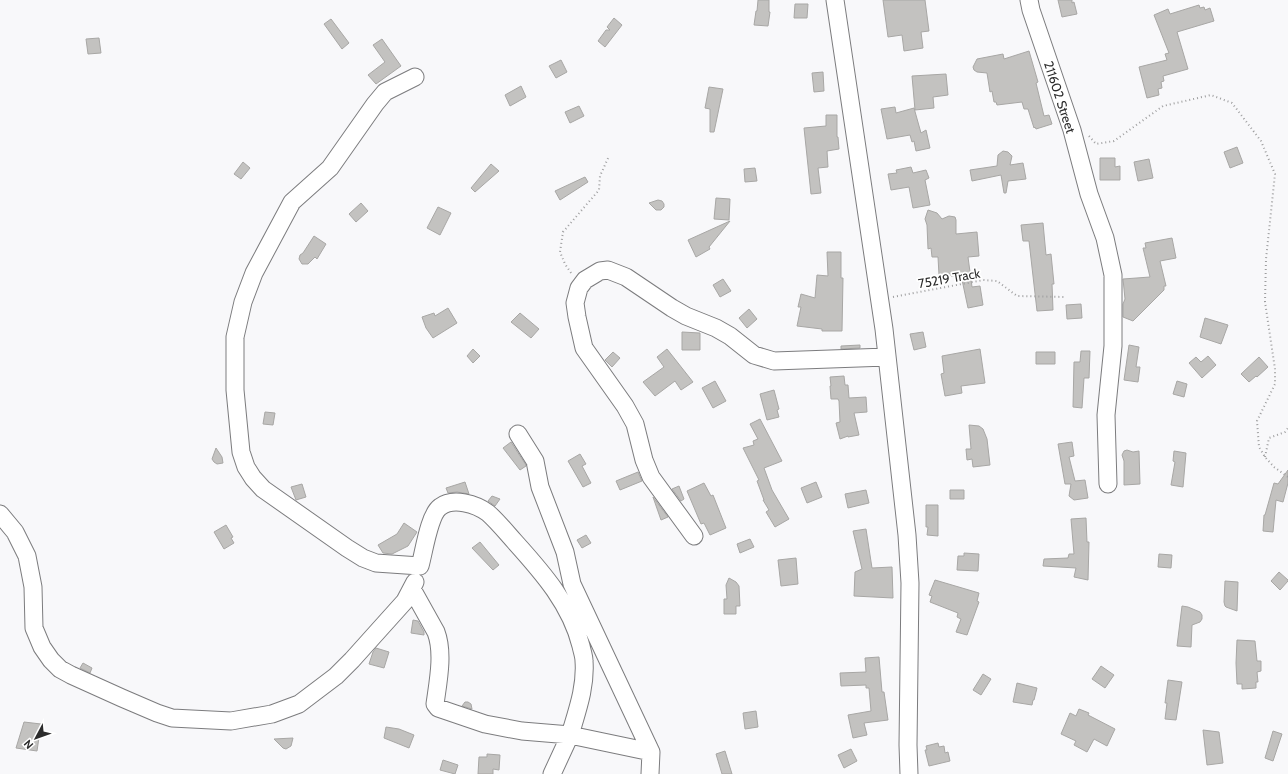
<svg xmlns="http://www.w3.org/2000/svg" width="1288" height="774" viewBox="0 0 1288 774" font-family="Cabin,sans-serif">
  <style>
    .building { fill: #c3c2c0; stroke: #a8a7a5 }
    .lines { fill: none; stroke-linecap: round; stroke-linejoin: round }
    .minor-casing { stroke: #7c7c7e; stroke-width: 19 }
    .path { stroke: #9e9e9f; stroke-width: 2; stroke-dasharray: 1 3; stroke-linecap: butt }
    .minor { stroke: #fff; stroke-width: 17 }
    .labels { text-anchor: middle; stroke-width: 3.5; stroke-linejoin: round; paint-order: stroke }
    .street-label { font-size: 13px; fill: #2c2c2c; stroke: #fff }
  </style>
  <rect width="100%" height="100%" fill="#f8f8fa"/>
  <path class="building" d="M758,0H769V12H770L768,26L754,25L756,11H757Z
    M883,0H925L929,31L921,32L923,48L904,51L902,35L888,37Z
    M1058,0H1072V3L1074,2L1077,14L1062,17Z
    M795,4H808L807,18H794Z
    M1199,5L1200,8L1204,7L1205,10L1210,8L1214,21L1177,32L1188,69L1163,76L1164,81L1161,82L1162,88L1158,89L1159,95L1147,98L1139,67L1167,60L1165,54L1169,53L1154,15L1168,9L1170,14Z
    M614,18L622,25L605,47L598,41L606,30H610L607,27Z
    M331,19L349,43L342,49L324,24Z
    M99,38L101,53L88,54L86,39Z
    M382,39L401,66L376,84L368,75L385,62L373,45Z
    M1029,51L1038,82L1036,83L1044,116L1049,115L1052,124L1036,129L1035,127L1034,128L1028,109H1024L1022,102L997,105L996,102H994L992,91L990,92L987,73L977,72L974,70L973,67L977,59L1003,54L1004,59Z
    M561,60L567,72L556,78L549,66Z
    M823,72L824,91L814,92L812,73Z
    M946,74L948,95L933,97L934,108L915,110L912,76Z
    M521,86L526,97L510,106L505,95Z
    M709,87L723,89L714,132H710V109L705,108Z
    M579,106L584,116L570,123L565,112Z
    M895,107L896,113L914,108L921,133L926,130L930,148L916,151L914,141L912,142L910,135L887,139L881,109Z
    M826,115H837V137H838L839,149L827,151L828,167L818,168L821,193L811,194L804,128L826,126Z
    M1237,147L1243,163L1230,168L1224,152Z
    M1003,151L1008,152L1012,156L1010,165L1023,163L1026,179L1008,181L1006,193H1004L1001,175L972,181L970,170L997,166L998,155Z
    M1100,158H1115V167L1120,166V180H1100Z
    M1149,159L1153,178L1138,181L1134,162Z
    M243,162L250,168L241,179L234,174Z
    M491,164L499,171L475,192L471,188Z
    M911,167L913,173L926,170L929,178L925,180L930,205L913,208L909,187L891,190L888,174L897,173L896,170Z
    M755,168L757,181L745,182L744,169Z
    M585,177L588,182L560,200L555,191Z
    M716,198L730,199L729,220L714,219Z
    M658,200L662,201L664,204V207L661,210H656L649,203Z
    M361,203L368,211L356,222L349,214Z
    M438,207L451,213L440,235L427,228Z
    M928,210L937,213L942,219L949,216L955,217L956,220V234L977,232L979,256L968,257L972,287L980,286L983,305L968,308L961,275L951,276V274L939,275L938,257H932L931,248L928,249L927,225L925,219Z
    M730,221L709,247L710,249L696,257L688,240Z
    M1043,223L1046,255L1051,254L1054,284H1052L1053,310L1037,311L1029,241H1023L1021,225Z
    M314,236L326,244L317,259L315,257L308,264H302L299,259L300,255L303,253Z
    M1172,238L1176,258L1160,261L1166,286H1164V290L1133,321L1123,317V304L1125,299L1123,279L1150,277L1143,248H1146L1145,243Z
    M827,252H841V278H843L842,331H822V329L797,326L801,307H798L801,294L815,298L817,275L828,276Z
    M723,279L731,291L720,297L713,285Z
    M1081,304L1082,318L1067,319L1066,305Z
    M448,308L457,323L433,338L426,328L422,317L434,313L435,316Z
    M749,309L757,319L747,328L739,318Z
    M520,313L539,329L531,338L511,322Z
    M1205,318L1228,325L1221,344L1200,337Z
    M682,332L700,333V350H682Z
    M923,332L926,347L914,350L910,334Z
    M860,345V348L841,349V346Z
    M1129,345L1139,347L1136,367H1140L1138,382L1124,380Z
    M473,349L480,356L473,363L467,356Z
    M667,349L693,382L681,390L675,381L655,396L643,382L664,367L657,357Z
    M980,349L985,383L961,386L962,393L945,396L941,374L944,373L942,356Z
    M1081,351H1090L1089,378H1084L1082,408L1073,407L1074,362H1080Z
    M613,352L620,358L612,367L605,360Z
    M1036,352H1055V364H1036Z
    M1208,356L1216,365L1202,378L1189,363L1196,357L1201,362Z
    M1259,357L1268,367L1257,377L1256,376L1249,382L1241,374Z
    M844,376L845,385H848L849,398L866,397L867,412L854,413L859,435L848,437V436L840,439L836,423L840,422L839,401L838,399H831L830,386H831L830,377Z
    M715,381L726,401L713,408L702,388Z
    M1177,381L1187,384L1184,397L1173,394Z
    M774,390L779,409L777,410L779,417L767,420L760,394Z
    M265,412L275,413L273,425L263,424Z
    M760,419L782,461L764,468L772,490L789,519L775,527L766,512L769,510L763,500H764L757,481L759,480L743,448L754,445L753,441L758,439L750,424Z
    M969,425L979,426L983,429L987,439L990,465L973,467L972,459L967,460L966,449H971Z
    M511,442L526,465V466L520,470L503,448Z
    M1072,442L1074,456L1069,457L1075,481L1085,480L1088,498L1074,500L1069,496L1071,484H1065L1058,444Z
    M216,448L222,457L223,463L217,464L214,462L212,459Z
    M1127,450L1133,452L1139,451L1140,484L1124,485V461L1122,455L1124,451Z
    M1174,451L1186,453L1183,487L1171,485L1175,462L1173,461Z
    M580,454L586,464L582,466L591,483L583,487L568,461Z
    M1288,470V483L1283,502L1276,500L1273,532L1263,531L1264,515H1265L1274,483L1278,484Z
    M638,472L642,481L620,490L616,481Z
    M465,482L469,494L457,492L448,493L446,488Z
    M816,482L822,497L807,503L801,488Z
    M704,483L711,496L713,495L726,528L710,535L704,523L701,524L687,491Z
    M302,484L306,497L296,500L291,487Z
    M679,486L684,499L681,501L672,489Z
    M866,490L869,503L848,508L845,494Z
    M950,490H964V499H950Z
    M492,496L500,499L495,506L488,501Z
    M653,497L668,517L661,520Z
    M926,505H938V536L927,535L928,527H926Z
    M1086,518L1087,542H1089L1088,580L1074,577L1076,568L1043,566L1044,559L1068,558L1069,554H1074L1071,519Z
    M404,523L417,532L408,546L392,554L383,553L378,545L397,534Z
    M226,525L233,537L231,538L234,543L224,549L214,532Z
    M866,529L872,568L892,567L893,598L854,596L855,572L862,569L853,531Z
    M586,535L591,543L582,548L577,540Z
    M750,539L754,547L740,553L737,544Z
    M480,542L499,565L493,570L472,548Z
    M964,553L979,554L978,571L957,570L958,556H964Z
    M1159,554L1172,555L1171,568L1158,567Z
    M796,558L798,584L781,586L778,560Z
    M1279,572L1288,580V581L1280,590L1271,581Z
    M729,578L736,582L739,586L740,606H736V614H724V599H727L726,585Z
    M935,580L979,593L977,601L979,602L967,635L956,632L961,619L957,617L958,613L930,602L932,596L929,595Z
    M1225,581L1238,582L1237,611L1226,607L1225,606L1224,602Z
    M1182,606L1188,607L1200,612L1202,615V619L1200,622L1192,625L1191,647L1177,646Z
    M413,620L418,621L424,632V635L411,633Z
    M1237,640L1255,641L1257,661H1261V671L1257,672L1258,682H1256V688L1242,689V684H1237L1236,663Z
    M376,648L389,652L384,668L369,664L373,652Z
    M879,657L882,692H884L888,720L864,723L867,735L853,738L848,715L871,711L869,688H866V685L841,686L840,673L866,672L865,658Z
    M83,663L92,668L90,673L80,668Z
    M1101,666L1114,675L1105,688L1092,679Z
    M983,674L991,679L981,695L973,690Z
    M1168,680L1182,682L1176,720L1165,719L1167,703H1165Z
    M1017,683L1037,688L1034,700H1033L1032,705L1013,702Z
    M465,702H468L471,704L472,709L462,706Z
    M1079,709L1089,713L1088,715L1115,729L1107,746L1094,739L1087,752L1074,745L1076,741L1061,734L1070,713L1076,716Z
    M756,711L758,727L745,729L743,713Z
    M24,722L41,724L37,751L16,748Z
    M386,727L399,729L414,735L409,748L384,738Z
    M1203,730L1219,732L1223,763L1207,765Z
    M1273,731L1282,734L1273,761L1265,758Z
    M293,738L291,746L286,749L283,748L274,739Z
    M938,743L939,747L944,746L945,753L948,752L950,761L929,766L925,750H927L926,746Z
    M851,749L857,761L844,768L838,755Z
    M725,751L732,774H722L716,754Z
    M487,754L500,755L499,770L493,769V774H478L479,757H487Z
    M443,760L458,765L455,774L440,770Z"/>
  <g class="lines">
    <g class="minor-casing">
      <path id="minor" d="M835,0L884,329L907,535L910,583L908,745L909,774
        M1029,0L1031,10L1072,130L1089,194L1105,238L1113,275V346L1106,415L1108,484
        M518,434L535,461L540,487L565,552L572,584L651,752L650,774
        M0,514L15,532L27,556L33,587L34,628L42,647L51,660L60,669L71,675L122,698L157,713L172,718L231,721L272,714L299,704L336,676L352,660L405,601L415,582
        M694,536L651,477L644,460L635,424L625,406L584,348L577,317L575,303L579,288L585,280L600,271L608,270L626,277L672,308L686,316L716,328L730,336L754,355L774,361L887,357
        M412,589L436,632C444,653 438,682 435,704L438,708L485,724L522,731L570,735C577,711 586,687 584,661C584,656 582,651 581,646C571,605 543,573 515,542C506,532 498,522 488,513C476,504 453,497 440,507C429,515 424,552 420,566L376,563L363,558L347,548L263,489L253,478L246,467L241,452L235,390V337L243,302L254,273L292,202L330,168L375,104L385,92L415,77
        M552,774L570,735L651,752"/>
    </g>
    <path class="path" d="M1089,136L1096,144L1114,141L1163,106L1211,95L1232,103L1261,141L1275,174L1266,259L1265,302L1275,369V384L1257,421L1259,447L1265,457L1274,467L1288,477
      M571,273L565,264L560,252L563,232L599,190L600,176L609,156
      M893,297L983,280L997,281L1017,296L1065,297
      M1265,457L1269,438L1285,432L1288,428"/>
    <use href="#minor" class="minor"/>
  </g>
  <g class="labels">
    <g class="street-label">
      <text transform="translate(1060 97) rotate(72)" y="5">211602 Street</text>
      <text transform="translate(949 278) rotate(-10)" y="5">75219 Track</text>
    </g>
  </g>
  <g transform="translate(36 738) rotate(229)" stroke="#ffffff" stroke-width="3" paint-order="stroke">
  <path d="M0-3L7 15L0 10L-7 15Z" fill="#2c2c2c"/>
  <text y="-6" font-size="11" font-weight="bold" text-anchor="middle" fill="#2c2c2c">N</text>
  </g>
</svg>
